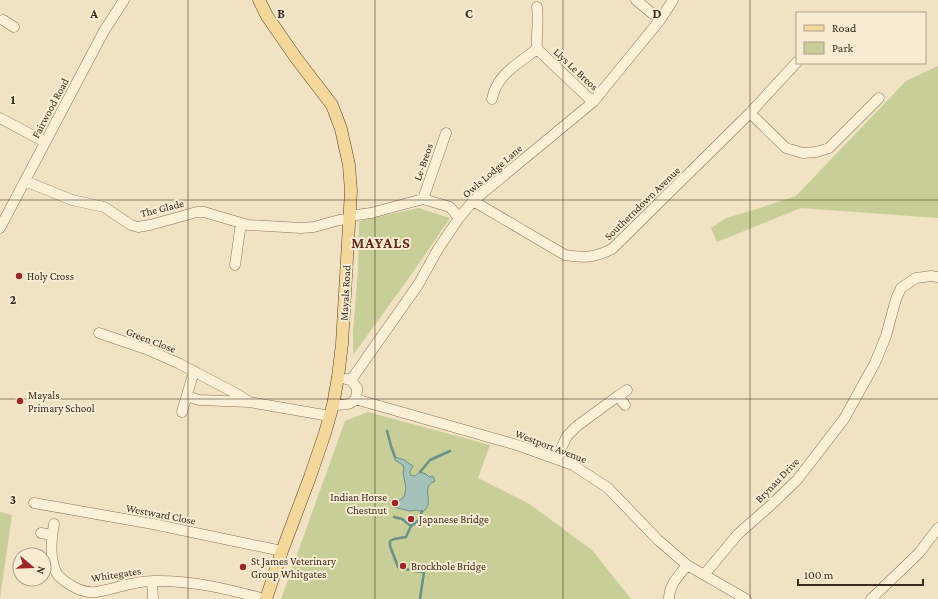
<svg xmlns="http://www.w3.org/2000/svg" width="938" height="599" viewBox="0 0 938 599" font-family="'Crimson Pro',serif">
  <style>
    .green { fill: #c8ce97 }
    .water { fill: #a5c2ba; stroke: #6c9188 }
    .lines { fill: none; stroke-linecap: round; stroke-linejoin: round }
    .stream { stroke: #6c9188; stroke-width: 2.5 }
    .minor-casing { stroke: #8b7359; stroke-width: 11 }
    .major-casing { stroke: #58412d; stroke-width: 13 }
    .minor { stroke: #faefd7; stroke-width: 10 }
    .major { stroke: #f4d79a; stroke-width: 12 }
    .grid { fill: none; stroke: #3a2b1e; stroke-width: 1; stroke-opacity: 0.55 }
    .poi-dot { fill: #9c2729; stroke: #f7ecd3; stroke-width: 1.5 }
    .labels { text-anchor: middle; stroke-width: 4; stroke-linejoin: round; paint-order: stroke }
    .street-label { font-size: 11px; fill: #3a2b1e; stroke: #f7ecd3 }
    .poi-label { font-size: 11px; fill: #3a2b1e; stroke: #f7ecd3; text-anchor: start }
    .district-label { font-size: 15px; font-weight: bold; letter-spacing: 1px; fill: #682b1c; stroke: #f7ecd3 }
    .grid-label { font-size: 13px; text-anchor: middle; font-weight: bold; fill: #3a2b1e; stroke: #f7ecd3; stroke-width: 4; stroke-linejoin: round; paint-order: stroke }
  </style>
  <rect width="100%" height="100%" fill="#f0e2c3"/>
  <path class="green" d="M938,66V218L801,208L717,242L711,228L726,218L757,209L796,196L906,81Z
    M419,208L450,218L411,275L353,355V332L358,270L359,221Z
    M368,412L490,445L478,478L528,503L592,550L631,599H281L345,421Z
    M0,512L12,515L0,598Z"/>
  <path class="water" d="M395,457L404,460L413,466L410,471V475L415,476L420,472L426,474L429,477L433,476L435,481C419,488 436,501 423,512L417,510L410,511L393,507L394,504L404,497L406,488L403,473L404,469L403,465L395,460Z"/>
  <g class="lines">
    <path class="stream" d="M387,431L391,446L395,457
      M420,472L430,460L450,451
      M394,517L402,519L411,526L419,520L422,511
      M411,526L406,537L394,539L390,541V546L398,567L414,571L424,572L420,599"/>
    <g class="minor-casing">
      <path id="minor" d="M636,0L660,20
        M537,7C539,21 536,35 537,49L593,102
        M3,20L14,27
        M492,99C497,74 518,64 537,49
        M750,113L786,148L803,153L816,152L829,148L879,98
        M0,118L45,142
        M25,181L72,200L104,207L131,225L138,227L150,225L197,212H204L248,225L301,228L314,227L339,220L349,219
        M423,199L446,133
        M473,201L565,255C585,258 594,258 612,249L750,113L797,62
        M349,216L371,213L423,199L450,207L459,218
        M0,228L104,31L124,0
        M235,265L241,223
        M99,333L146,349L178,363L237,394L249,402L330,416
        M351,380L418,285L438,249L459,218L473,201L593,102L660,20L673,0
        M187,396L199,400L249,402
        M618,396L627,390
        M355,399L517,445L573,465L608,488L658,540L687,565L746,599
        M333,405C346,405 358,406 357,388L351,380L346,379
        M182,412L194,371
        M556,459L567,436L577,426L618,396L625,405
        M34,503L153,524L282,551
        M54,524C51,539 50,558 56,572C59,578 67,583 72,586C79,590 88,593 96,592C115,589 133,581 153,581C191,580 228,589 264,599
        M41,533L52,535
        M704,575L738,534L771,505L797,480L844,419L875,363L886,336L896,299L901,288L916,278L931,276L938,277
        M152,581L153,599
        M669,599C669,584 679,576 687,565
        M871,599L919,553L938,528"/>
    </g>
    <g class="major-casing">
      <path id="major" d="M259,0L267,16L296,58L332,105L341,129L349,165L351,191L342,344L338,377L333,405L325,433L310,477L282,551L266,599"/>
    </g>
    <use href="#minor" class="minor"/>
    <use href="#major" class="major"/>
  </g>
  <path class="grid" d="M188,0V599M375,0V599M563,0V599M750,0V599M0,200H938M0,399H938"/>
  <g class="poi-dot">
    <circle cx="19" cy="276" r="4"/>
    <circle cx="20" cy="401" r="4"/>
    <circle cx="395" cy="503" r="4"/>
    <circle cx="411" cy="519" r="4"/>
    <circle cx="403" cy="566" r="4"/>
    <circle cx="243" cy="567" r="4"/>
  </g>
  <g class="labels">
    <g class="street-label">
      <text transform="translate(576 69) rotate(43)" y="4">Llys Le Breos</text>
      <text transform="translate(50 108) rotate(-62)" y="4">Fairwood Road</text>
      <text transform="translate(423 162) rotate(-71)" y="4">Le-Breos</text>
      <text transform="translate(492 171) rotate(-41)" y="4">Owls Lodge Lane</text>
      <text transform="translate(642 203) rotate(-44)" y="4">Southerndown Avenue</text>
      <text transform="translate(162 208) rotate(-14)" y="4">The Glade</text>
      <text transform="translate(345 293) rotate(-87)" y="4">Mayals Road</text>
      <text transform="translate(151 340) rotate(21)" y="4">Green Close</text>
      <text transform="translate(551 446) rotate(21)" y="4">Westport Avenue</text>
      <text transform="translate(777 480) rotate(-46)" y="4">Brynau Drive</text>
      <text transform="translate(161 514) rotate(11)" y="4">Westward Close</text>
      <text transform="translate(116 574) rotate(-9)" y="4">Whitegates</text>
    </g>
    <g class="poi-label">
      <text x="27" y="280">Holy Cross</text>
      <text x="28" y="399">Mayals<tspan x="28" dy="13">Primary School</tspan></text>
      <text x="387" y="501" text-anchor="end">Indian Horse<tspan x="387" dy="13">Chestnut</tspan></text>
      <text x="419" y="523">Japanese Bridge</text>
      <text x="251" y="565">St James Veterinary<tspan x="251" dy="13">Group Whitgates</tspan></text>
      <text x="411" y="570">Brockhole Bridge</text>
    </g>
    <g class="district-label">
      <text x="381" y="248">MAYALS</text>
    </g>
  </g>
  <g class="grid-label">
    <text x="94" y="18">A</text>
    <text x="281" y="18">B</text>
    <text x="469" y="18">C</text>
    <text x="657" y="18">D</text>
    <text x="13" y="104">1</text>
    <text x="13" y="304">2</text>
    <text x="13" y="504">3</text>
  </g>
  <rect x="796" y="12" width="130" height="52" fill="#f7ecd3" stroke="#ab9f8b"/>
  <rect x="804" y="25" width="20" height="6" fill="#f4d79a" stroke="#ab9f8b"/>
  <text x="832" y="32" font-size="12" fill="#3a2b1e">Road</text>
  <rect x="804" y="42" width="20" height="12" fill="#c8ce97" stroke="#ab9f8b"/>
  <text x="832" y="52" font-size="12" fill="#3a2b1e">Park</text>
  <g transform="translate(32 567) rotate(109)"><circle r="19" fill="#f7ecd3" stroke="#ab9f8b"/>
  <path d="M0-3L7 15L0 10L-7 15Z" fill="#9c2729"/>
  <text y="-6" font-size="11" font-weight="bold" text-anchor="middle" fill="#3a2b1e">N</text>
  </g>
  <path d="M798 579v6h125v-6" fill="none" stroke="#3a2b1e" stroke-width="2"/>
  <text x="804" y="579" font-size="12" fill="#3a2b1e" stroke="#f7ecd3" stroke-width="3" paint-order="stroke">100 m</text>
</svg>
